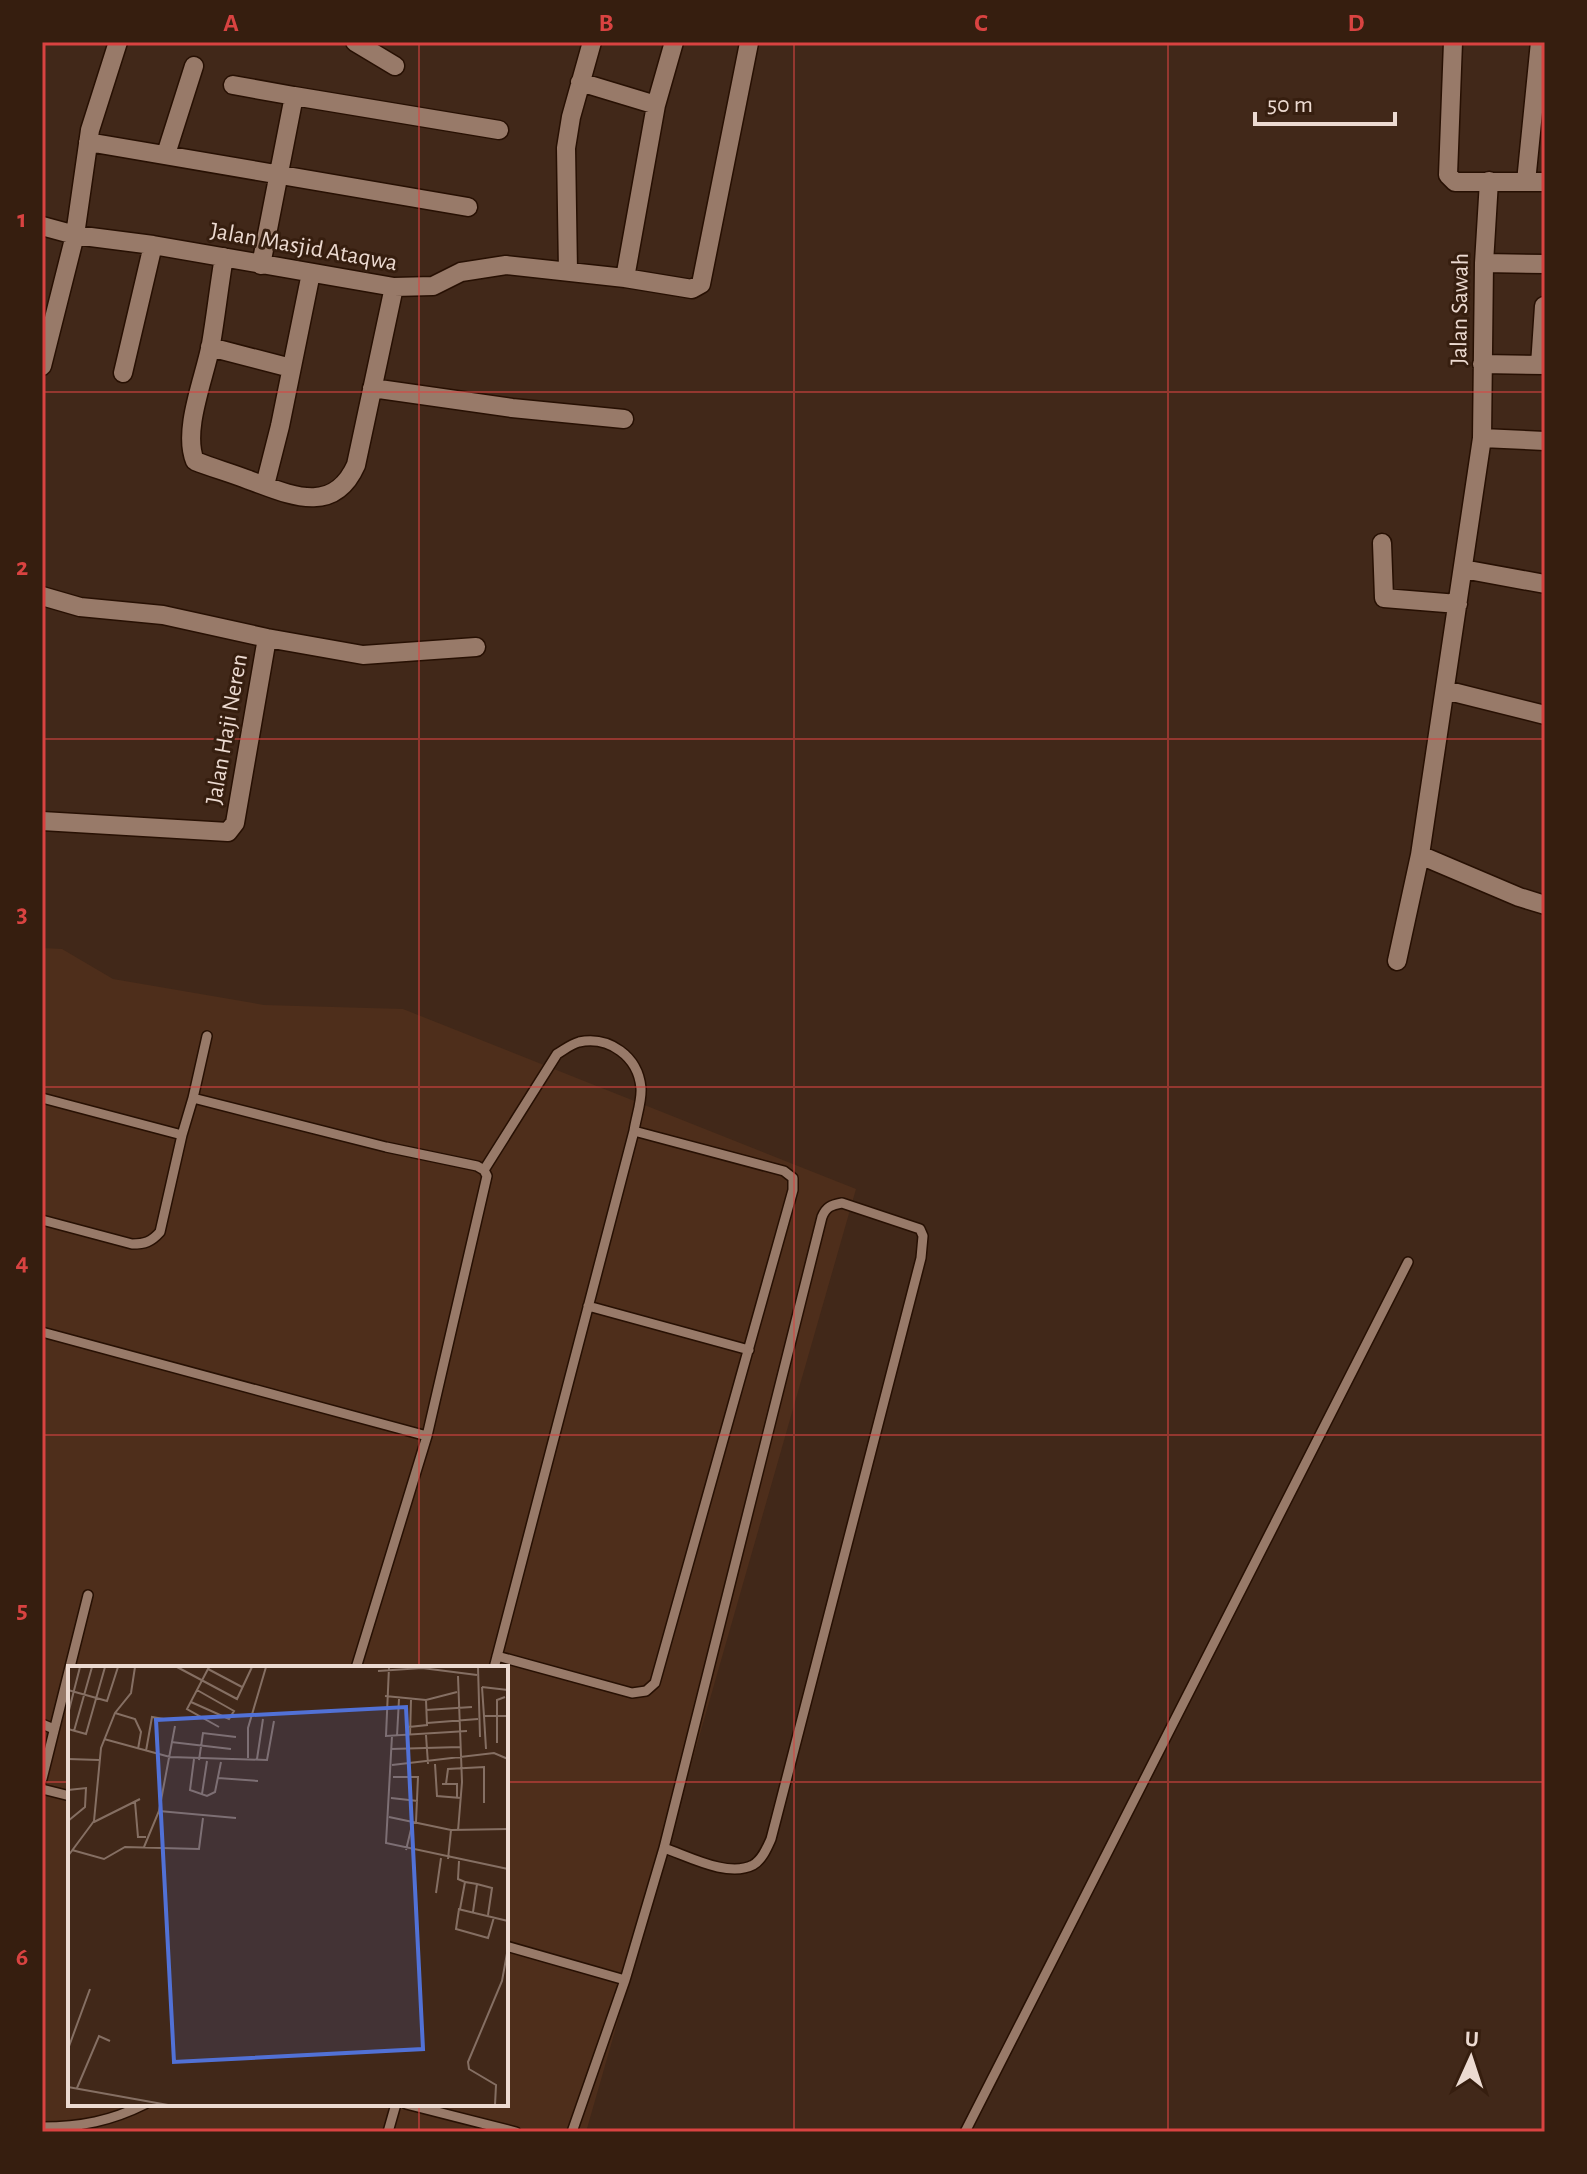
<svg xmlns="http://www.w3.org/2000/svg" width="1587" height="2174" viewBox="0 0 1587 2174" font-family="'Alegreya Sans',sans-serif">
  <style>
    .built { fill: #4e2e1b; fill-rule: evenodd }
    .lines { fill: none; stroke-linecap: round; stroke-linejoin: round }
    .lane-casing { stroke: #271003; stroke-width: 12 }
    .street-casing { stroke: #271003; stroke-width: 21 }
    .lane { stroke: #987a69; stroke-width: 9 }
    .street { stroke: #987a69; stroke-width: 18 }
    .grid { fill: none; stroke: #d94341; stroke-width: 2; stroke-opacity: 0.55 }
    .labels { text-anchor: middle; stroke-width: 6; stroke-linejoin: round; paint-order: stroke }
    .street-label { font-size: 24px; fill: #ecdad1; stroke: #361e0f }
    .inset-road { fill: none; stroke: #856f63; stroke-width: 2 }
    .view { fill: #5171d6; fill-opacity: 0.15; stroke: #5171d6; stroke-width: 4 }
    .inset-edge { fill: none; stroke: #ecdad1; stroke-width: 4 }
    .neatline { fill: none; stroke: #d94341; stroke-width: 3 }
    .grid-label { font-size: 26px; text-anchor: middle; font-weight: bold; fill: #d94341 }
  </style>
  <rect width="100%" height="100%" fill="#412819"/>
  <path class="built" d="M42,948L62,949L113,979L264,1005L403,1009L856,1189L586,2132H42ZM70,1668H506V2104H70Z"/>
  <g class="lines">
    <g class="lane-casing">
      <path id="lane" d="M42,1098L182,1135L160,1232C151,1242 145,1244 132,1244L42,1220
        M193,1098L207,1036
        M182,1135L193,1098L386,1147L477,1166L484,1170L487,1176L427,1436L356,1668
        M484,1170L557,1054C564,1050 571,1044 579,1042C609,1036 638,1056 641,1088C642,1101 636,1117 634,1131L494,1668
        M588,1306L749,1350
        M42,1332L427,1436
        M497,1656L632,1693L646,1691L655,1683L793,1190V1178L784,1171L634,1131
        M42,1724L54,1729
        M42,1779L88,1595
        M42,1789L70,1796
        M506,1946L625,1980L664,1848L822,1217C826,1207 831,1205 842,1203L920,1229L923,1236L921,1258L771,1839C767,1848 762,1860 753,1865C728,1878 688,1856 664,1848
        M406,2104L516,2132
        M42,2127C81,2127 111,2121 145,2104
        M388,2132L396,2104
        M572,2132L625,1980
        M965,2132L1408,1262"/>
    </g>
    <g class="street-casing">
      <path id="street" d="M355,42L395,66
        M1453,42L1448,175L1455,182H1545
        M580,82L656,105
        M233,85L294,96
        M88,142L468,207
        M166,154L194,66
        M1489,181L1484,263L1482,438L1420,855L1519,897L1545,905
        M1526,182L1540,42
        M42,226L75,235L153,245L394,287L433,286L461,272L506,265L625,278L692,289L701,284L749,43
        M224,257C219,286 216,315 211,344C205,377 182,430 195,461C213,468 231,473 249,480C288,494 333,517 356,465L394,287
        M1484,263L1545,264
        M261,265L294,96L499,130
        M568,271L566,148L571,117L592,42
        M625,278L656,105L674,42
        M210,347L291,368
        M1482,364L1545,365
        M1540,365L1544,306
        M42,366L75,235L90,130L118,42
        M123,373L153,245
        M372,388L512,408L624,419
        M1482,438L1545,441
        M265,485L280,426L311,273
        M1382,543L1384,598L1458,604
        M1463,569L1545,584
        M42,596L80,607L163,615L267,638L363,655L476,647
        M1445,690L1545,715
        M42,821L228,832L235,823L267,638
        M1397,961L1420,855"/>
    </g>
    <use href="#lane" class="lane"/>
    <use href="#street" class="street"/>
  </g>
  <path class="grid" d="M419,42V1668M794,42V2132M1168,42V2132M42,392H1545M42,739H1545M42,1087H1545M42,1435H1545M42,1782H70M506,1782H1545M419,2104V2132"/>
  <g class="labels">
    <g class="street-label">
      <text transform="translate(304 246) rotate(10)" y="8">Jalan Masjid Ataqwa</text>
      <text transform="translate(1459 309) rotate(-89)" y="8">Jalan Sawah</text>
      <text transform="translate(226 729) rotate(-80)" y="8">Jalan Haji Neren</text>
    </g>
  </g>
  <g transform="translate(68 1666)">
    <rect width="440" height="440" fill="#412819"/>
    <path class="inset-road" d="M109,1L169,33L184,1M141,1L119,43L151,61M321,1L318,70L399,65M410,1L412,71M140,3L174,21M310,5L354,2L409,9M390,10L394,116L390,165M414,21L416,50H440M414,21L440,24M0,24L39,35L50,1M317,30L358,34L389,26M123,36L161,53L166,45L129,24M358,44L404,41M47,47L67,53L73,66L70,83M0,48L12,1M416,50L418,83M359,57L410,53M341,61L359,59L358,34M0,63L18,68L37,1M6,65L24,1M358,69L360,98M324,70L318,177L440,203M329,70L331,33M342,70L343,34M36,73L102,91L199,94L206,55M103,76L163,83M429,77V34L437,31M323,83L392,81M78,85L84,51L101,54M180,92V62L198,1M0,93L31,94M126,93L122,124L139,130L147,126L153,96M189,93L195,53M131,94L135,67L168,71M367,98L369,130L393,132M324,99L426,87L440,93M325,111H350L348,156M150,112L190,115M374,118H389V132M378,118L380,103L416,101V137M0,124L18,122L17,141L0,155M134,128L139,95M323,132L350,135M67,136L70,171H78M91,145L168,152M321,151L383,164L440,163M26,156L72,133M76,181L91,145L107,60M4,184L36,193L57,181L131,183L135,152M338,184L345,155M0,190L26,155L33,82L47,47L63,27L67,1M380,193L383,164M391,195L390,213L397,216M368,227L373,192M390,243L440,255M391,243L388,263L420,272L426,251M392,243L397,216L409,218L424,222L420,249M405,246L409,218M0,383L22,323M0,421L100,439M9,422L31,370L42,375M427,439L428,419L401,403L400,396L434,315L440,282"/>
    <path class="view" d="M338,41L355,383L106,396L88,54Z"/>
    <rect width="440" height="440" class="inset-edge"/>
  </g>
  <rect width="1587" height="2174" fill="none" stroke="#361e0f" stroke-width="88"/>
  <g transform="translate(1471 2058) rotate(3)" stroke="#361e0f" stroke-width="6" paint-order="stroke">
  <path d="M0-6L14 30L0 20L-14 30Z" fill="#ecdad1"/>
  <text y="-12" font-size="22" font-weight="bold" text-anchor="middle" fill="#ecdad1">U</text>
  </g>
  <path d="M1255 112v12h140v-12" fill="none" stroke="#ecdad1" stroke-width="4"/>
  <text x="1267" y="112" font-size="24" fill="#ecdad1" stroke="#361e0f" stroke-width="6" paint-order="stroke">50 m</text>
  <rect x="44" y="44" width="1499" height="2086" class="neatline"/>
  <g class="grid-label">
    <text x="231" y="31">A</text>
    <text x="606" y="31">B</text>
    <text x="981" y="31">C</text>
    <text x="1356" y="31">D</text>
    <text x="22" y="227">1</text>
    <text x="22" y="575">2</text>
    <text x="22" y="922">3</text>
    <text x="22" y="1270">4</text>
    <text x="22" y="1618">5</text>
    <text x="22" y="1965">6</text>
  </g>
</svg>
